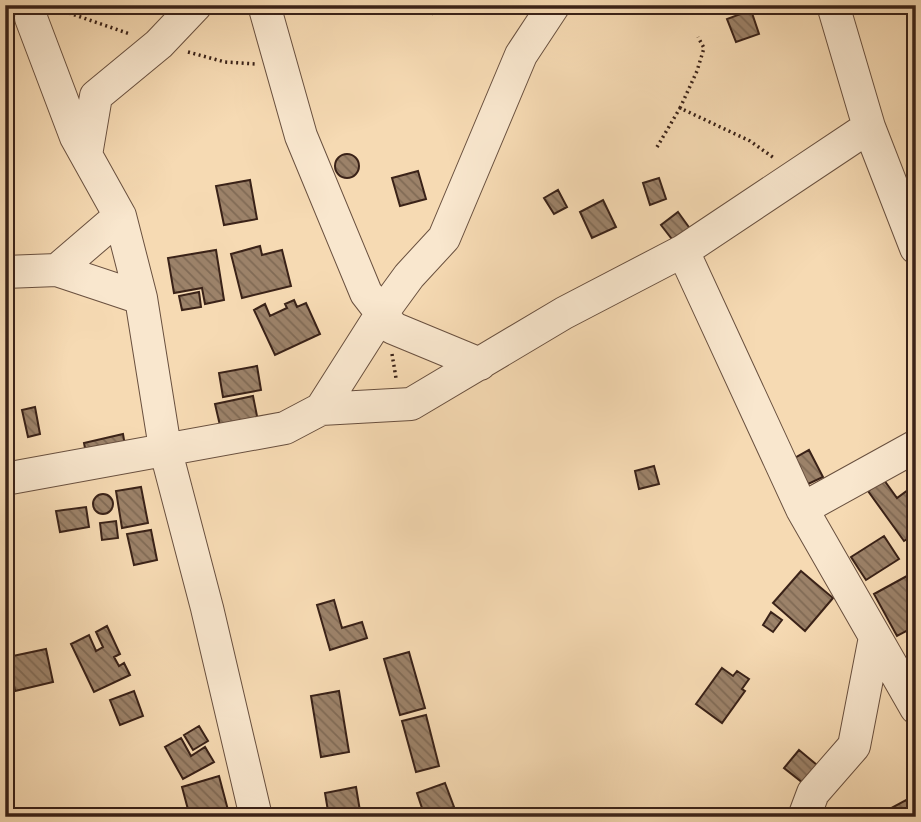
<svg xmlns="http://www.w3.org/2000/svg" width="921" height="822" viewBox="0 0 921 822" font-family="'IM FELL French Canon',serif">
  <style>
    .building { fill: url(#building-back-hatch); stroke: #3a2218; stroke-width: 2 }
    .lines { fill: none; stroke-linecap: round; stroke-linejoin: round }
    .minor-casing { stroke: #69503f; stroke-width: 34 }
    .path { stroke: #3a2218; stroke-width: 3.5; stroke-dasharray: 2 3.5; stroke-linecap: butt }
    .minor { stroke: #f9e7ce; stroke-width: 32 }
  </style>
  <defs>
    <pattern id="building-back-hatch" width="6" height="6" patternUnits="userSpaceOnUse" patternTransform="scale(1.75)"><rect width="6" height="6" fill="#9c8269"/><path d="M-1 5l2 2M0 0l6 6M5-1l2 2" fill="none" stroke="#806a55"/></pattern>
  </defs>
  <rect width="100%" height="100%" fill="#f6dab3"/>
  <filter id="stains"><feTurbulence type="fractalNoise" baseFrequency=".00286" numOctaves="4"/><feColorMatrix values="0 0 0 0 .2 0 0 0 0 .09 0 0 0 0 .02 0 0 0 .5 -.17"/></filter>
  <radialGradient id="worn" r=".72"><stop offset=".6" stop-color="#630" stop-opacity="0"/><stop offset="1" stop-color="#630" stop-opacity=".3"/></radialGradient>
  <path class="building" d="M431,5H466L433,14Z
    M751,10L759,34L736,42L727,19Z
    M335 166a12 12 0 1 1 24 0a12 12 0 1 1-24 0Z
    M418,171L426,199L400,206L392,178Z
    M659,178L666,199L650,205L643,183Z
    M250,180L257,219L224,225L216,186Z
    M558,190L567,207L554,214L544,198Z
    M603,200L616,227L592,238L580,212Z
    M678,212L691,230L675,243L661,225Z
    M260,246L262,255L282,250L291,286L242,298L231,254Z
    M216,250L224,300L205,304L202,288L174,293L168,258Z
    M199,292L201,307L182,310L179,296Z
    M294,300L297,307L306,303L320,334L275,355L254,310L265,304L270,316L287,308L285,304Z
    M257,366L261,390L223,397L219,373Z
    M253,396L259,426L222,434L215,404Z
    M35,407L40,434L28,437L22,410Z
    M123,434L125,446L86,453L84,443Z
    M809,450L823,477L806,485L793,459Z
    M654,466L659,484L639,489L635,471Z
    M884,480L897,498L916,484L915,541L912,536L904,541L868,491Z
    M141,487L148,523L122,528L116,491Z
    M93 504a10 10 0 1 1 20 0a10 10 0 1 1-20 0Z
    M86,507L89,527L60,532L56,511Z
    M116,521L118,538L102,540L100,523Z
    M151,530L157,560L134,565L127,534Z
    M884,536L899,559L866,580L851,557Z
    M801,571L833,598L805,631L773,603Z
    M916,571V626L897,636L874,594Z
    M334,600L342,628L362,622L367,638L330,650L317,605Z
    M771,612L782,620L773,632L763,625Z
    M107,626L120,654L114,657L119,666L124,663L130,675L94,692L71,644L89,635L96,651L103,647L96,632Z
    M46,649L53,682L15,691L8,657Z
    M409,652L425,708L400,715L384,659Z
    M722,668L733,676L737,671L749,679L742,689L745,691L722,723L696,704Z
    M134,691L143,716L120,725L110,700Z
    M339,691L349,752L321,757L311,696Z
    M426,715L439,766L416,772L402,721Z
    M199,726L208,741L193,750L184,735Z
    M181,738L191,756L205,747L214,762L183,779L165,747Z
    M799,750L817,765L803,783L784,768Z
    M219,776L228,810L204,817H190L182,787Z
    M445,783L454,807L425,817L417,793Z
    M356,787L361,817H329L325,793Z
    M906,800L915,817H883L882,813Z"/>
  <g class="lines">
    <g class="minor-casing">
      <path id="minor" d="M32,5L31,18L76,137L120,216L141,298L165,448L207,608L256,817
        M264,5L301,136L366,293L393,328L480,364
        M833,5L869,127L916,248
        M86,155L96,96L159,44L196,5
        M683,251L802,509L916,708
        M57,270L120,216
        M5,272L57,270L141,298
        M321,409L382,313L409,276L444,238L521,55L554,5
        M5,479L285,428L321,409L411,404L564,313L683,251L869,127
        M802,509L916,446
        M804,817L813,793L854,746L875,637"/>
    </g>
    <path class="path" d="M59,8L69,13L130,34
      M188,52L225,62L256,64
      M680,108L697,71L704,48L698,37
      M657,147L680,108L750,141L774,158
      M392,354L396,378"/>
    <use href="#minor" class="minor"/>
  </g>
  <rect width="921" height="822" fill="none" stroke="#f6dab3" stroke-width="28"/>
  <rect x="7" y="7" width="907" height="808" fill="none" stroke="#3a2218" stroke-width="3.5"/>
  <rect x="14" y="14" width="893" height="794" fill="none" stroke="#3a2218" stroke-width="2"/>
  <rect width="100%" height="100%" filter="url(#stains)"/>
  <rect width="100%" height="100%" fill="url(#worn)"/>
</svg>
